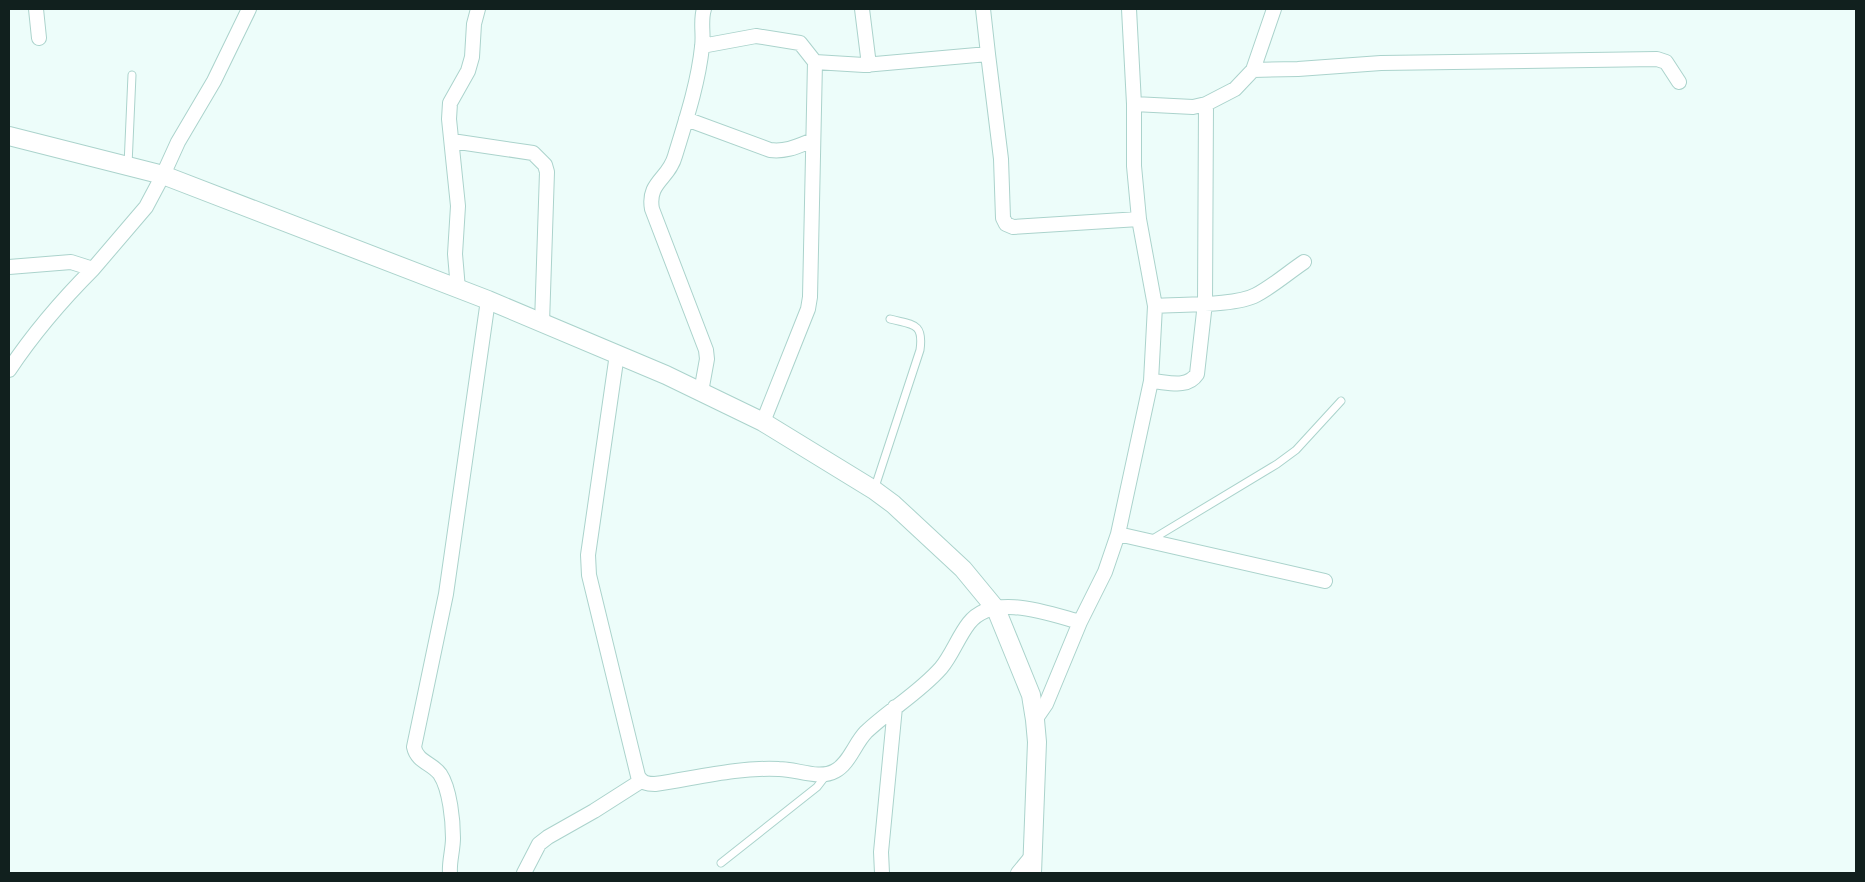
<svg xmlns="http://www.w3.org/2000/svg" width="1865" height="882" viewBox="0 0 1865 882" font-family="Signika,sans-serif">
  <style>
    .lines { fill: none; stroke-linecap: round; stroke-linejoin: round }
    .service-casing { stroke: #abd3cc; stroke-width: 9 }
    .minor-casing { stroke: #abd3cc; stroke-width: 16 }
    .tertiary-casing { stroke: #abd3cc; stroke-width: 20 }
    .service { stroke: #fff; stroke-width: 7 }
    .minor { stroke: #fff; stroke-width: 14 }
    .tertiary { stroke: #fff; stroke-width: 18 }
  </style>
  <rect width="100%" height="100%" fill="#edfdfa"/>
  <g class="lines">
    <g class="service-casing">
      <path id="service" d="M128,165L132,75
        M874,490L920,350C924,322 912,325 890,319
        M1151,540L1277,464L1296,450L1341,401
        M721,863L817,787L827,774"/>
    </g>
    <g class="minor-casing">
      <path id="minor" d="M36,9L39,38
        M862,9L869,65
        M983,9L988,54
        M702,46L756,36L800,43L815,62L864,65L988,54L1001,159L1003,218L1006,224L1013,227L1139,219
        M1253,70L1298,69L1381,63L1657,59L1666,62L1679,82
        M1134,104L1193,107L1206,104L1235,89L1253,70L1274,9
        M686,119L770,150C787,152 798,146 813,140
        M452,141L533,153L545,165L547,172L542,323
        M9,267L71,262L93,269L146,207L163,175L178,142L214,81L249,9
        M458,289L455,254L458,206L449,119L450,103L468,71L472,57L474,24L478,9
        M1155,306C1179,304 1236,306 1256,295C1273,286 1289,272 1304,262
        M617,354L588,555L589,575L638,776C642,783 647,784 655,784C696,778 738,767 779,769C797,769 819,780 835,771C849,764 855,743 866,732C889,710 919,693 941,668C952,655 958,637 969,623C993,592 1050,614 1080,622
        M9,370C33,334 62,300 93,269
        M1151,381C1168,382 1187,389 1197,374L1205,303L1206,104
        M701,392L707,359L706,350L652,209C647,182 669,179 675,156C686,120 698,84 702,47C704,34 700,21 704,9
        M763,422L808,309L810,297L815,62
        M1118,534L1325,581
        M1035,720L1046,704L1080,622L1105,572L1118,534L1151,381L1155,306L1139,219L1134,166V104L1129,9
        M450,873C449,862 453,850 453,838C453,821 450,789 440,774C432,763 417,762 414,747L446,594L488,300
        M524,873L539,844L548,837L594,811L641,781
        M882,873L881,852L895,707
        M1018,873L1032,856"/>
    </g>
    <g class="tertiary-casing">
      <path id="tertiary" d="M9,136L163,175L488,300L666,375L763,422L874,490L893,504L963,569L996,609L1031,695L1035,720L1037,742L1032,873"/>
    </g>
    <use href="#service" class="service"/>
    <use href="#minor" class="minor"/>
    <use href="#tertiary" class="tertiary"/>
  </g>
  <rect width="1865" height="882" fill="none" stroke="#11201e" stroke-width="20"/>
</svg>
